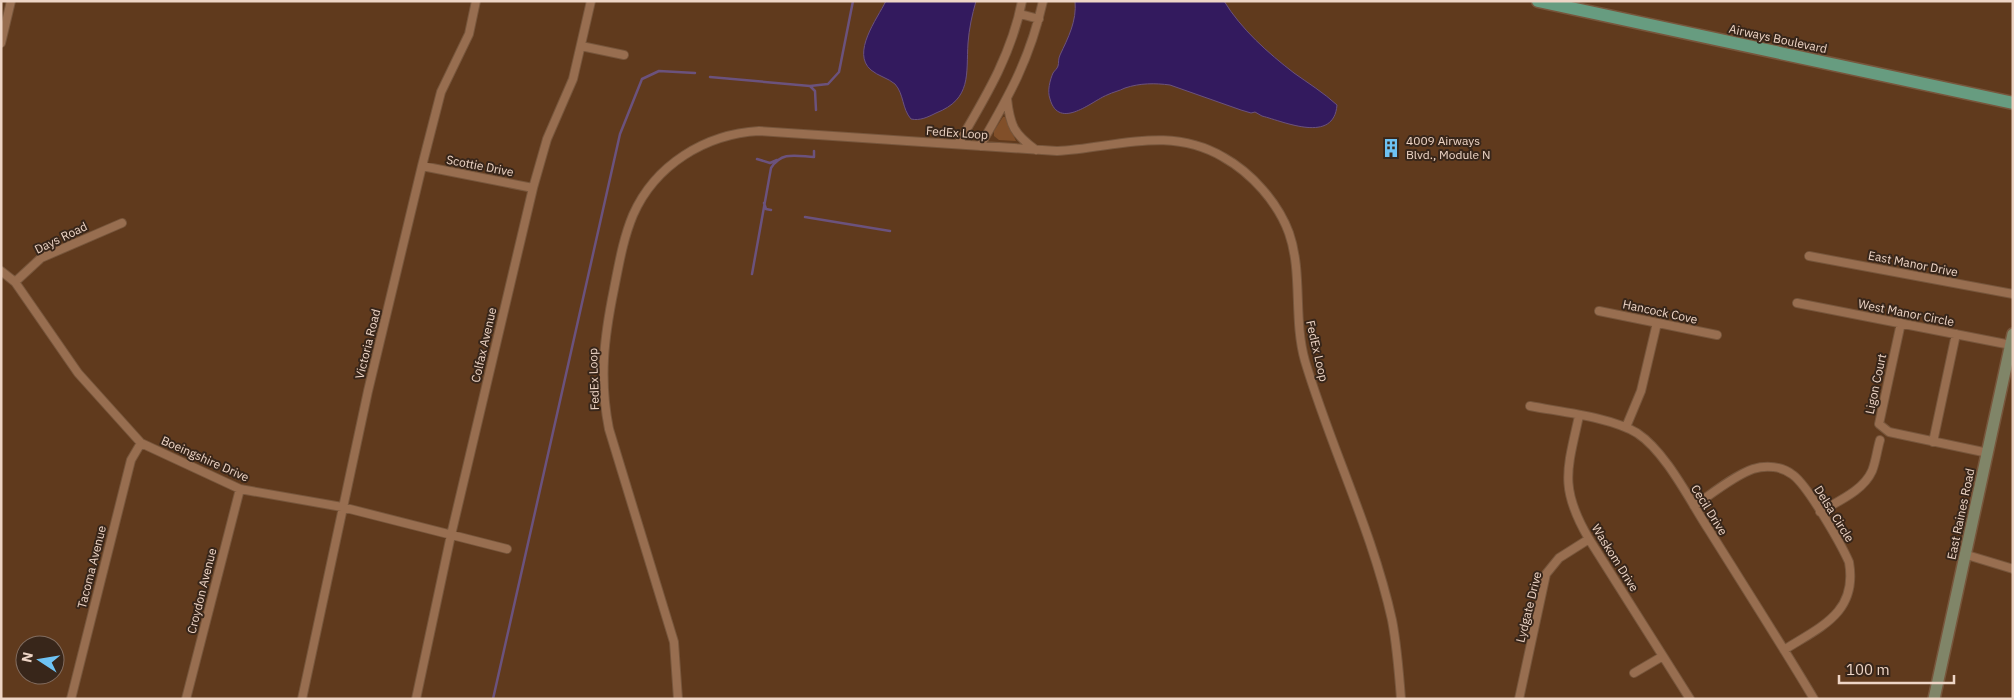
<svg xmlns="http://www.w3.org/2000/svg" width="2014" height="700" viewBox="0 0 2014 700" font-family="'IBM Plex Sans',sans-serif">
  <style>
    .green { fill: #814f29 }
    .water { fill: #331a5e; stroke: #6b527d }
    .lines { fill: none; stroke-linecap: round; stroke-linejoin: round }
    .stream { stroke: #6b527d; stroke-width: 2.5 }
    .street-casing { stroke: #77563c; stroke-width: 10 }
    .secondary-casing { stroke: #77563c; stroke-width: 14 }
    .primary-casing { stroke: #77563c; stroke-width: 15 }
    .street { stroke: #986e50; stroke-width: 8 }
    .secondary { stroke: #808568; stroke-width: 11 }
    .primary { stroke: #679c80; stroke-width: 12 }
    .labels { text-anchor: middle; stroke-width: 4; stroke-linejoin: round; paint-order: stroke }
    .street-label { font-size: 12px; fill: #eed5c6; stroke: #38261a }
    .poi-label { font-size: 12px; fill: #eed5c6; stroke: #38261a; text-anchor: start }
  </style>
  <rect width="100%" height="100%" fill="#603a1d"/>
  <path class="green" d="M1003,117H1005L1016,141L999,140L994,136V131Z"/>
  <path class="water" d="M886,1H976C972,15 969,29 968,43C966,74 972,99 936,113C928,117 920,121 911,119C902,109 904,94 895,84C888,78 878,76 871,70C851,53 877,19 886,1Z
    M1075,1H1224C1241,29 1268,53 1294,73C1308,83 1324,93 1337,105C1334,144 1285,122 1262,116L1255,112L1251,113L1241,110L1170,85C1155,83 1140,83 1125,88C1119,91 1113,92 1107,95C1092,101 1059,131 1050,99C1047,91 1050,80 1053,73C1055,70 1057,69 1058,66C1059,63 1058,59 1060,55C1068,38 1077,21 1075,1Z"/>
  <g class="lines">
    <path class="stream" d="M710,77L810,86L828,84L839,72L853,1
      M810,86L815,91L816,110
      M757,159L770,163L777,160
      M764,203L766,209L771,210
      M805,217L890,231
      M752,274L771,168C782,151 796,156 814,157V151
      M493,699L620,134L642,79L659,71L695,73"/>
    <g class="street-casing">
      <path id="street" d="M1020,14L1039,19
        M1,43L11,1
        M581,46L624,55
        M1007,99C1010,126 1014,134 1036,150
        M958,144C985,98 1012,54 1022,1
        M980,146C1009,96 1030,59 1043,1
        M422,166L533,188
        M1809,256L2013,294
        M1,271L15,282L78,373L141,443L240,489L342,507L507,549
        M15,282L41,258L122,223
        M1797,303L2011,345
        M1599,311L1717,335
        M1901,323L1879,424L1889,432L1988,453
        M1530,406C1561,412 1611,417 1637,433C1666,452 1690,501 1709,530C1744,586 1780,642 1814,699
        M1579,416C1567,470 1559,488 1589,539L1690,699
        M1626,427L1641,391L1657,323
        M1933,442L1956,334
        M1694,506C1710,495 1735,475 1753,469C1766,465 1782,466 1793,475C1808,486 1841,544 1849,562C1858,613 1820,627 1784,650
        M1820,512C1838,501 1863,491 1872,471C1876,461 1877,450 1880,440
        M1967,555L2013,569
        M1634,673L1663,656
        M71,699L131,460L141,443
        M186,699L240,489
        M302,699L368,391L422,166L441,92L469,34L476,1
        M416,699L451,535L533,188L547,139L573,79L591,1
        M678,699L674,642L609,429C599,379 604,338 614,289C619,264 623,239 633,215C655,165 705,134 759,131L1057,151C1115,148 1168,125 1223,157C1252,173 1278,203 1289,233C1303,273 1293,319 1305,361C1331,448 1372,530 1392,620C1397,646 1399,672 1401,699
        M1519,699L1546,574L1559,558L1589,539"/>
    </g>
    <g class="secondary-casing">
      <path id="secondary" d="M1934,699L2013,334"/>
    </g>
    <g class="primary-casing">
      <path id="primary" d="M1538,1L2013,103"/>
    </g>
    <use href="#street" class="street"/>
    <use href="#secondary" class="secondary"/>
    <use href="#primary" class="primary"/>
  </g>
  <defs>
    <g id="building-bare" transform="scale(1.5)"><path d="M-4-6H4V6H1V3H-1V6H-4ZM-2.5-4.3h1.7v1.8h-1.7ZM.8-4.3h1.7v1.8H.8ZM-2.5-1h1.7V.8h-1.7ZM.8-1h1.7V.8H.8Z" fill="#6ec2f3" stroke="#38261a" stroke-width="2.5" paint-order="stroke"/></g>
  </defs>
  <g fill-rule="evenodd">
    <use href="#building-bare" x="1391" y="148"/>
  </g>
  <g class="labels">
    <g class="street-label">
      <text transform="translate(1778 39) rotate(12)" y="4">Airways Boulevard</text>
      <text transform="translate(957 133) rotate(4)" y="4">FedEx Loop</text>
      <text transform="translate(480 166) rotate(11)" y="4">Scottie Drive</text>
      <text transform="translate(61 238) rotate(-26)" y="4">Days Road</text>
      <text transform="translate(1913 264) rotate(11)" y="4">East Manor Drive</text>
      <text transform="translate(1660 312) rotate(12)" y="4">Hancock Cove</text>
      <text transform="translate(1906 313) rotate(11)" y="4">West Manor Circle</text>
      <text transform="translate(368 344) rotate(-76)" y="4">Victoria Road</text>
      <text transform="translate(484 345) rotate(-77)" y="4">Colfax Avenue</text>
      <text transform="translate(1317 351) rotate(77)" y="4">FedEx Loop</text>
      <text transform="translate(594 379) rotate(-92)" y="4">FedEx Loop</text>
      <text transform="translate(1876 384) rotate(-78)" y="4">Ligon Court</text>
      <text transform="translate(205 459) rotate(24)" y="4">Boeingshire Drive</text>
      <text transform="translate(1709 510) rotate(58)" y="4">Cecil Drive</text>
      <text transform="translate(1834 514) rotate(58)" y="4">Delsa Circle</text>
      <text transform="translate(1961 514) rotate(-78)" y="4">East Raines Road</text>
      <text transform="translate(1615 558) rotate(58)" y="4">Waskom Drive</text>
      <text transform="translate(92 567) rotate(-76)" y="4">Tacoma Avenue</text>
      <text transform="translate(202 591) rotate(-76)" y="4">Croydon Avenue</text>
      <text transform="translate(1529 607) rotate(-76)" y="4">Lydgate Drive</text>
    </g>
    <g class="poi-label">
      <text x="1406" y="145">4009 Airways<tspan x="1406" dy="14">Blvd., Module N</tspan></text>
    </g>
  </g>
  <rect width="2014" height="700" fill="none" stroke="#eed5c6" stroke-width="5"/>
  <g transform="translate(40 660) rotate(282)"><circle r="24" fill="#38261a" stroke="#816c5f"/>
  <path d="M0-4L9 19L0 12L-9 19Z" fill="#6ec2f3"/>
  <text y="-8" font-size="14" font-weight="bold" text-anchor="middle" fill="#eed5c6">N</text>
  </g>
  <path d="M1839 675v8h115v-8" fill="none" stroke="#eed5c6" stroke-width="2.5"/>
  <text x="1846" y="675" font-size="15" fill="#eed5c6" stroke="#38261a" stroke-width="4" paint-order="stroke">100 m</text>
</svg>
